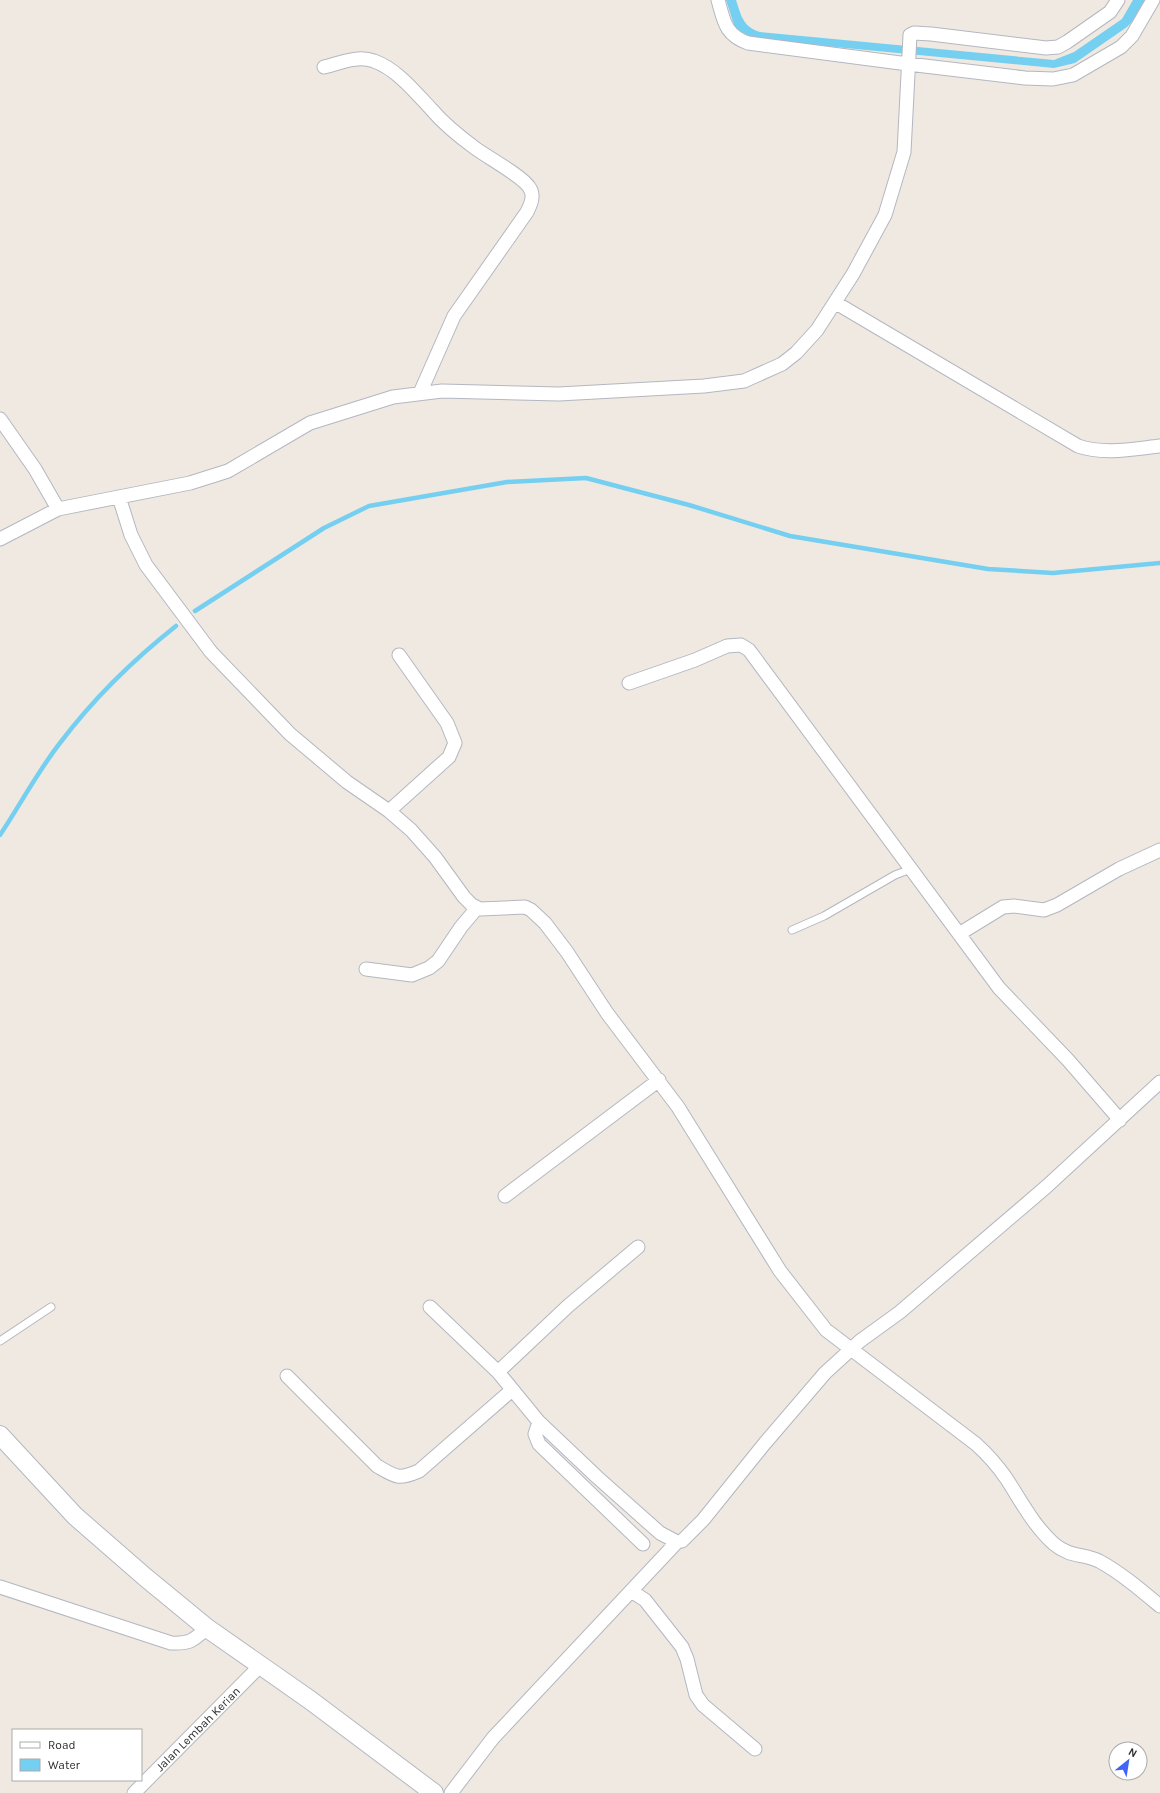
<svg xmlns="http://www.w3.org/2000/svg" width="1160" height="1793" viewBox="0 0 1160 1793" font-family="Karla,sans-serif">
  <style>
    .water { fill: #75cff0 }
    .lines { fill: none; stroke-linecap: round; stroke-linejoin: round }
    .stream { stroke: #75cff0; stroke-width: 4.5 }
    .service-casing { stroke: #b4b7c1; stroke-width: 9 }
    .minor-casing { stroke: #b4b7c1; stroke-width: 15 }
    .secondary-casing { stroke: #b4b7c1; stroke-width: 20 }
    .service { stroke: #fff; stroke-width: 7 }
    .minor { stroke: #fff; stroke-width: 13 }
    .secondary { stroke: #fff; stroke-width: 18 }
    .labels { text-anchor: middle; stroke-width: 3; stroke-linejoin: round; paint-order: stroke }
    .street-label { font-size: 12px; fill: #2e2e2e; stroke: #fff }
  </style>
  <rect width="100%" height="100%" fill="#efe9e1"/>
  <path class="water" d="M726,0H736C741,15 743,27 760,32L1054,60L1074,52L1122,19L1133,0H1145L1133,21L1127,27L1075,63L1054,68L752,39L735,28Z"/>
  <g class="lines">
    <path class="stream" d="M195,611L324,528L369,506L507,482L586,478L689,505L790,536L988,569L1053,573L1160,563
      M0,835C20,805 38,771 60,743C94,698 133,660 176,626"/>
    <g class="service-casing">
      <path id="service" d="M792,930L824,916L895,875L911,869
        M0,1341L51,1307"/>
    </g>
    <g class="minor-casing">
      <path id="minor" d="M718,0C724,21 725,35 748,43L908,64L1025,78L1053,79L1073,75L1121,47L1132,36L1153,0
        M324,67C340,63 358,55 374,61C397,69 416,93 432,110C444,124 460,137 475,148C487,157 522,176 529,187C535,195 531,204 527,212L454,316L420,393
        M836,303L1078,446C1104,455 1133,449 1160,446
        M0,419L35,469L58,509
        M119,497L131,535L146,565L211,652L264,707L290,734L347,782L389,811L411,830L435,857L464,897L472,905L480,909L525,907L531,910L545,923L567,952L607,1013L678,1107L780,1271L826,1330L976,1444C987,1454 997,1465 1006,1478C1021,1501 1033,1525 1054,1544C1071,1558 1083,1553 1099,1561C1121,1573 1141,1590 1160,1606
        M0,539L58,509L190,483L228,471L310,423L393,397L442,391L559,394L704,386L744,381L782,364L796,353L817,330L853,274L885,215L904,152L910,35L914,33L931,34L1046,48L1058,47L1067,42L1110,12L1118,0
        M629,683L695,660L727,646L741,645L749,650L999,988L1068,1060L1120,1120
        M389,811L449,757L455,743L447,723L399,655
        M959,934L1003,907L1014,906L1044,910L1057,905L1119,869L1160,850
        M366,969L412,975L429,968L438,961L461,927L477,908
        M505,1196L659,1080
        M430,1307L498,1372L539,1422L597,1477L660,1533L677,1542L682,1541L703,1520L765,1443L825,1373L860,1341L900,1312L1046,1187L1160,1082
        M498,1372L568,1306L638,1247
        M287,1376L377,1466C396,1477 398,1480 419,1471L512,1390
        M539,1422L535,1434L539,1444L643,1544
        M0,1587L171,1643C190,1644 194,1640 207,1628
        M631,1591L677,1542
        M134,1793L261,1665
        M451,1793L493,1738L631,1591L645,1600L682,1647L687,1659L696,1695L703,1705L755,1749"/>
    </g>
    <g class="secondary-casing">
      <path id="secondary" d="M0,1435L75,1516L145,1577L207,1628L310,1700L434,1793"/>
    </g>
    <use href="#service" class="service"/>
    <use href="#minor" class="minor"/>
    <use href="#secondary" class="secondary"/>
  </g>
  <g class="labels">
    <g class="street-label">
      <text transform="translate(198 1729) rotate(-45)" y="4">Jalan Lembah Kerian</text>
    </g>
  </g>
  <rect x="12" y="1729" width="130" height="52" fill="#ffffff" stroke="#ababab"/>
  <rect x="20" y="1742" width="20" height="6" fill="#ffffff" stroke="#ababab"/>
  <text x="48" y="1749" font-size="12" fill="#2e2e2e">Road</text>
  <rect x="20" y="1759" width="20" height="12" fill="#75cff0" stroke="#ababab"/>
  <text x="48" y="1769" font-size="12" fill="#2e2e2e">Water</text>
  <g transform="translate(1128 1761) rotate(30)"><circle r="19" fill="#ffffff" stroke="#ababab"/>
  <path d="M0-3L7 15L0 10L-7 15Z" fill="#4264fb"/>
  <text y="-6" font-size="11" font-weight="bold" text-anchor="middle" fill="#2e2e2e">N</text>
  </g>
</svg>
